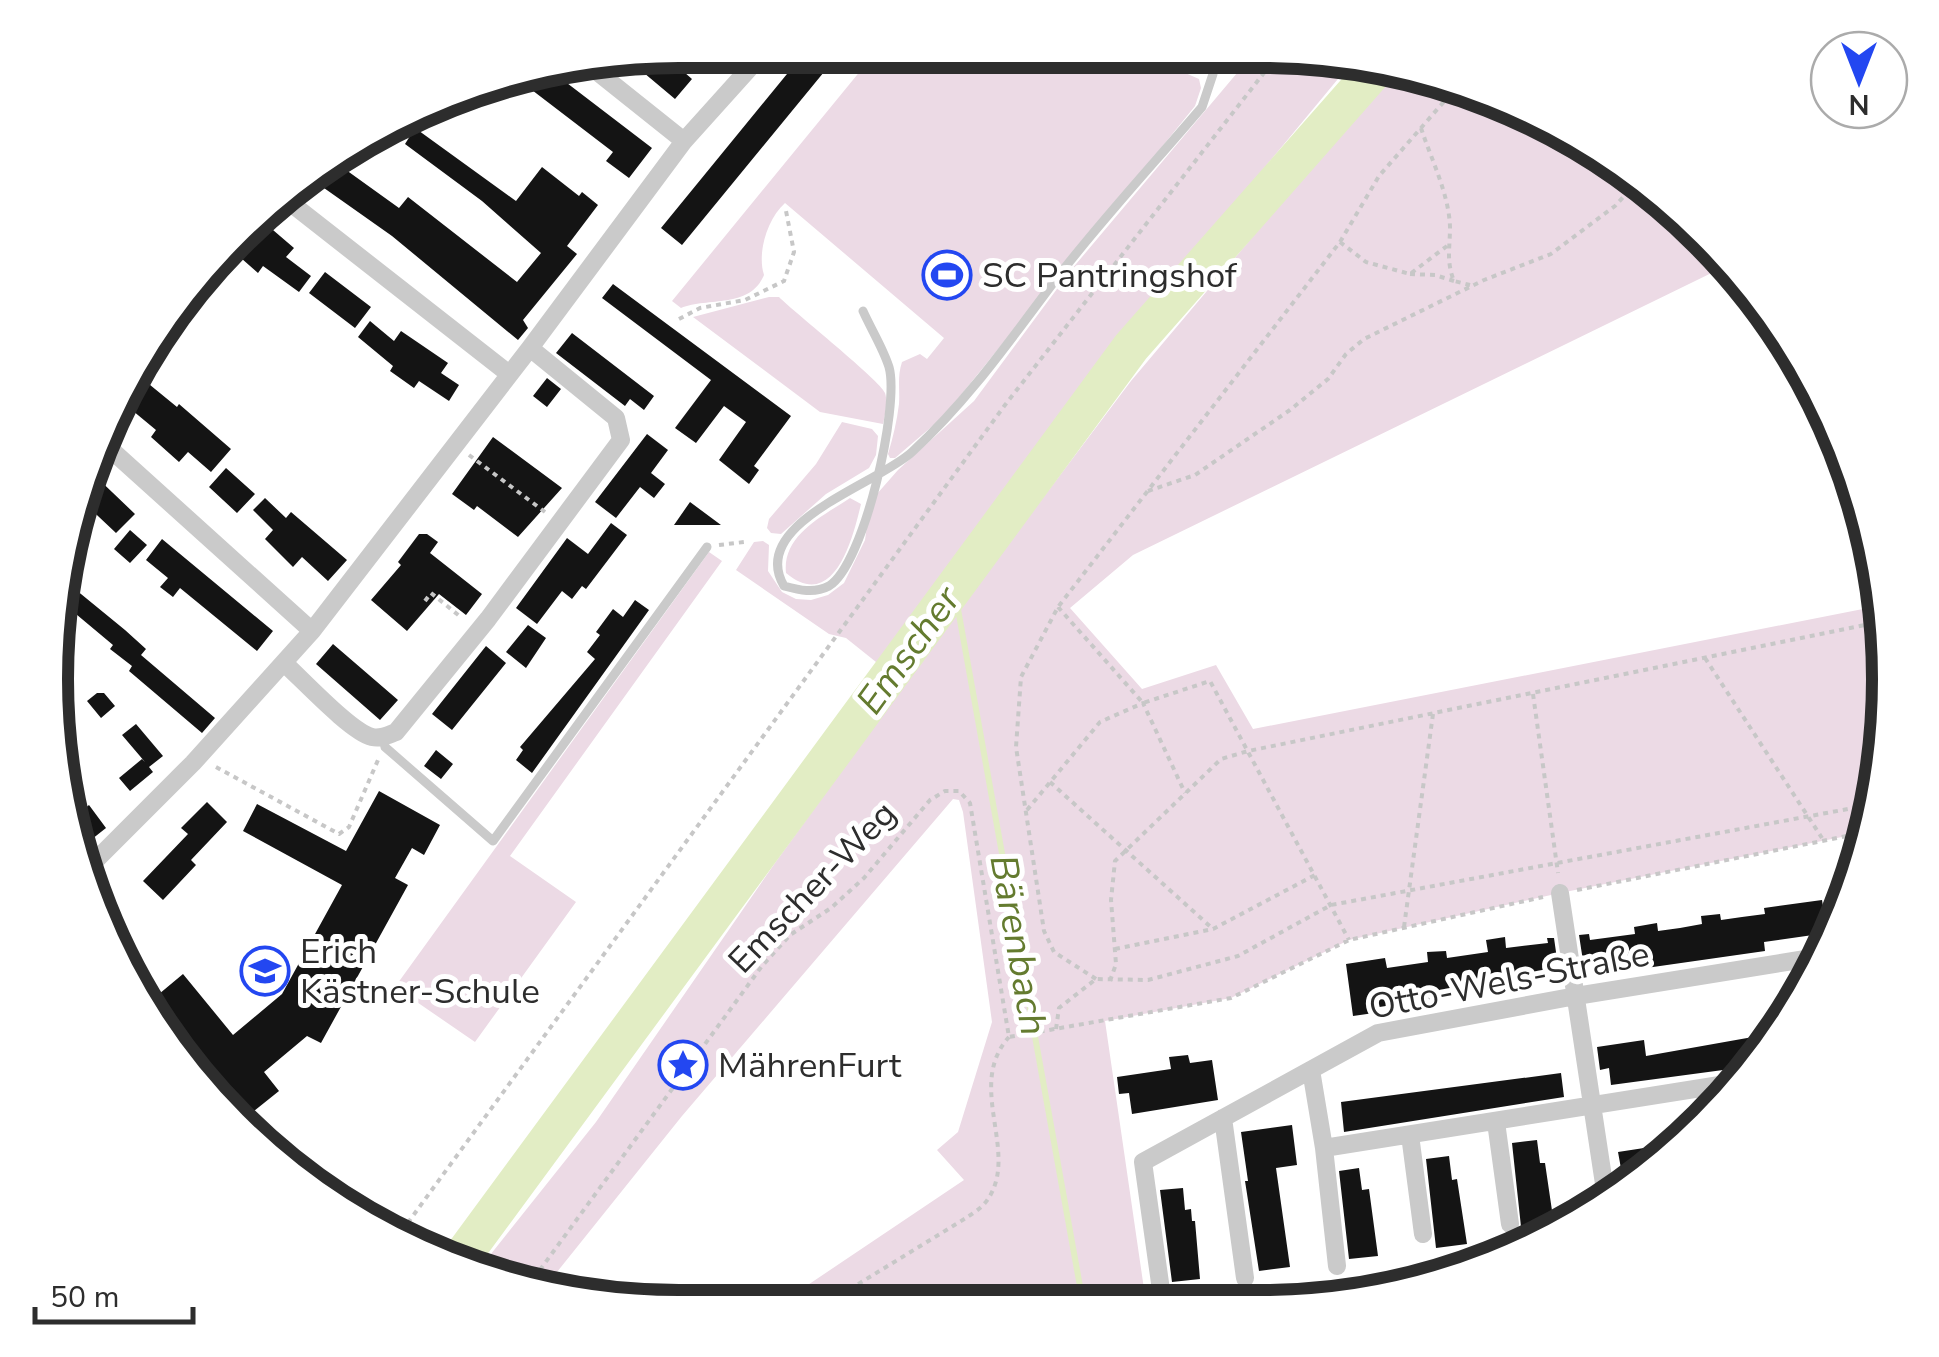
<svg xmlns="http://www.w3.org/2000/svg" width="1939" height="1357" viewBox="0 0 1939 1357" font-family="'Nunito Sans',sans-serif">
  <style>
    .green { fill: #ecdae5 }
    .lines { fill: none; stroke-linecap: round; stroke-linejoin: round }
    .stream { stroke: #e2edc4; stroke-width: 6 }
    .river { stroke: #e2edc4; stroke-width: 38 }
    .building { fill: #141414 }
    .path { stroke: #c7c7c7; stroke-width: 4; stroke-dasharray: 5 5; stroke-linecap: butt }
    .lane { stroke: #cacaca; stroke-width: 9 }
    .street { stroke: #cacaca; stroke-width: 18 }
    .labels { text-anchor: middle; stroke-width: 10; stroke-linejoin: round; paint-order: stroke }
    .poi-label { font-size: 35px; fill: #2d2d2d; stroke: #fff; text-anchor: start }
    .street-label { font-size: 35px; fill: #2d2d2d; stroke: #fff }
    .water-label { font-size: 38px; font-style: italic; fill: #647b2f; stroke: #fff }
    .rim { fill: none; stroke: #2d2d2d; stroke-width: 12 }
  </style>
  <rect width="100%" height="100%" fill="#fff"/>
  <path class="green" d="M875,53L1146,58L1165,73L1183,72L1199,79L1201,88L1195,106L943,417L895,458H890L888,454C893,437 897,421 899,404C900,389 897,377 902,362L920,354L927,359L944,338L785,203C767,219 757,253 764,275C750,309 708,297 681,308L672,301Z
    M1248,60L1352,62L1129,331L881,666L846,638L829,634L736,570L754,542L763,541L769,545L768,571L782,592L796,599L811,600L828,595L844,583L865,540L869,512L876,495L898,470L974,401L1071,270Z
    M1396,67L1575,134L1732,263L1133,555L1070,608L1142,689L1216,665L1253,729L1873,607L1888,719L1857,834L1560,893L1349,940L1231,998L1105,1021L1144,1289L1112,1292L1113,1303L778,1305L964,1180L937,1150L958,1132L992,1022L963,812L959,800L953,799L682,1116L549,1282L483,1264L596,1122L775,863L951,620L1131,381Z
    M769,297H779C795,313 881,381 885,393C888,402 885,415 883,424L820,412L693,317Z
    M842,422L872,429L878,436L876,455L869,468L826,494L781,534L771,533L767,528L769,519L816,464Z
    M850,498L861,504C853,538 834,613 786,573C782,535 823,516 850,498Z
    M709,552L722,561L510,856L576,902L475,1042L395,987Z"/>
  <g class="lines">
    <path class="stream" d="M954,587L1083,1303"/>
    <path class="river" d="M461,1258L1131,347L1382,62"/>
  </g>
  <path class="building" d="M661,52L692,79L675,99L625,57Z
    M805,52H822L833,61L682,245L661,228Z
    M546,67L652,148L629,178L606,161L613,152L511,74Z
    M415,128L516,201L542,167L579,196L582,192L598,205L567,246L577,254L523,320L528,328L518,340L392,236L307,176L328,157L399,208L408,197L517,282L541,253L482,201L405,144Z
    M259,218L294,248L286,257L311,276L299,292L263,266L258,273L233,251L243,239L239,235Z
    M325,272L371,307L355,328L309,293Z
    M613,284L791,416L754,466L759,470L749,484L719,460L746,422L724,406L696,443L675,428L711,380L602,298Z
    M370,321L394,341L401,331L448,363L441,373L459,385L449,401L419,381L414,388L390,371L393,366L358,337Z
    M572,333L654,396L644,410L630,399L625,406L556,353Z
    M547,378L561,389L547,407L533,396Z
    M144,380L177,407L179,404L231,449L211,472L188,452L179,462L151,437L156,430L121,401L131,385L136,389Z
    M647,434L668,450L651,473L665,484L654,498L640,487L616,518L595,502Z
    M493,437L562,488L518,537L477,506L474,510L452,494Z
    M226,468L255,494L237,513L209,487Z
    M89,470L135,514L116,533L81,500Z
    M265,498L286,518L291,512L347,560L328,581L302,557L293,567L265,539L273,530L253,510Z
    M690,502L721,525H674Z
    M611,523L627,535L586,589L582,586L572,599L562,591L537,624L516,608L567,538L588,554Z
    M130,530L147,545L130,563L114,549Z
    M419,534H427L438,542L430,553L482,594L466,615L439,594L407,631L371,600L401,565L398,562Z
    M162,539L273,631L257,651L180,588L173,597L160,587L168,578L146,560Z
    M70,585L125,630L146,649L141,655L215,718L202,733L129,671L132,666L110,649L113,645L58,599Z
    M635,600L649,610L532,773L516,760L523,750L520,747L595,659L587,652L600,635L596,632L613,609L623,617Z
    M528,625L546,638L526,668L506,652Z
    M333,644L398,700L380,720L316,664Z
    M486,646L506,663L452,730L432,714Z
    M97,693H104L115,706L101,718L87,701Z
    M136,724L163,756L149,767L153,772L130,791L119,778L142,759L145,762L122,735Z
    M436,750L453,764L441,779L424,766Z
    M379,791L440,825L424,855L412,848L395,878L408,885L321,1043L307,1036L264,1072L279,1091L244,1119L211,1080L202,1087L147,1004L183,974L233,1035L282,994L342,885L243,831L257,804L346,851Z
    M207,802L227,822L191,860L196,865L163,900L143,881L188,834L181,828Z
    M89,805L106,828L87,843L84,839L80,842L73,818Z
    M1822,900L1827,933L1764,942L1765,951L1604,974L1602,958L1583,961L1579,935L1589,934L1590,940L1635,934L1634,927L1657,923L1658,931L1680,928L1702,924L1701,916L1720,914L1721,920L1742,917L1765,914L1764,908Z
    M1505,937L1506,948L1548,943L1547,938H1554L1558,966L1551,967L1553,980L1373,1008L1374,1013L1353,1016L1346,964L1385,958L1387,968L1428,962L1427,952L1446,951L1447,958L1488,952L1486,940Z
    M1764,1035L1738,1068L1611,1085L1609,1068L1600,1070L1597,1047L1644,1040L1646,1056Z
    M1188,1055L1190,1063L1212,1060L1218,1100L1132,1114L1129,1093L1119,1094L1117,1077L1171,1069L1169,1057Z
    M1561,1073L1564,1097L1344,1132L1341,1102Z
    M1292,1125L1297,1165L1276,1168L1290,1267L1259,1271L1245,1181H1248L1241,1132Z
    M1537,1140L1540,1163H1545L1555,1231L1522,1236L1512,1143Z
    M1657,1146L1659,1162L1624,1185L1618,1152Z
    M1449,1156L1452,1180L1457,1179L1467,1244L1436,1248L1426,1159Z
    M1359,1168L1362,1190L1369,1189L1378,1256L1349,1259L1339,1171Z
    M1183,1188L1185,1210L1191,1209L1192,1221H1195L1200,1279L1172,1282L1160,1190Z"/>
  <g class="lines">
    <path class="path" d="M1421,128C1431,159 1449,194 1450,227C1450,248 1446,261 1454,281L1470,285
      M1340,242L1366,262L1410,274L1447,246
      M1410,274L1435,275L1454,281
      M679,319L700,308L745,300L784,281L794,252L786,211
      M469,455L545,512
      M1148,491L1195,475L1290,410L1328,379L1346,354L1364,339L1484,280L1551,254L1615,206L1635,184
      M719,545L744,542
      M425,601L431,593L462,618
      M1058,607L1143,703L1210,681L1349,940
      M1705,658L1822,838
      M1533,694L1558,873
      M216,767L339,834L349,827L378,760
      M1050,782L1213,929
      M1027,810L1100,722L1143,703L1185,793
      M1577,890L1857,834
      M1404,927L1433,714
      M1115,949L1213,929L1315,875
      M1096,979L1054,952L1044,931L1016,747L1021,677L1058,607L1340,242L1379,176L1455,89
      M1110,981L1116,964L1111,900L1115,861L1221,759L1248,751L1875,623
      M1056,1029L1059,1008L1096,979L1148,980L1238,956L1331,905L1864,806
      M396,1239L1005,405L1274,60
      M534,1278L762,966L790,935L831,908L864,878L930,800L945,791H959L970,803L1009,1037L1231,998L1349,940L1543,897
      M824,1305L966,1218C972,1214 980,1209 985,1203C1023,1156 964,1087 1009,1037"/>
    <path class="lane" d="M863,311C871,329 883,348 889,367C900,406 864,565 829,586C814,594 799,590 784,586C747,523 878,484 912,452C971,398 1015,333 1063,270C1107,214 1156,161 1202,107L1213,74L1211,59
      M383,737L385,747L493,841L707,547"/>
    <path class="street" d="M585,62L684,141
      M283,197L509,374
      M98,438L312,631
      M284,663C303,680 351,732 372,737C381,739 388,735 396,732L488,619L621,440L616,418L530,348
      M88,868L193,763L312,631L530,348L684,141L765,51
      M1560,893L1606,1197
      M1311,1070L1324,1148L1726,1084
      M1223,1118L1245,1278
      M1496,1122L1510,1224
      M1410,1135L1423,1234
      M1324,1148L1337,1266
      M1161,1290L1143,1162L1378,1033L1576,996L1824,956"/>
  </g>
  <defs>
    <g id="stadium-ring" transform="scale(2.5)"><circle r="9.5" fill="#fff" stroke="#2347f1" stroke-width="1.5"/><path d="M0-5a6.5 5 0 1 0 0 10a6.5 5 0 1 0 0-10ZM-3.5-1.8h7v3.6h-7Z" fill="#2347f1"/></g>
    <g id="school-ring" transform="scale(2.5)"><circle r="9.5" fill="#fff" stroke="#2347f1" stroke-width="1.5"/><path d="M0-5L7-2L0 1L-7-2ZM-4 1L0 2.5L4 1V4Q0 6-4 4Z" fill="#2347f1"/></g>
    <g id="sight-ring" transform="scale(2.5)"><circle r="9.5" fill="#fff" stroke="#2347f1" stroke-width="1.5"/><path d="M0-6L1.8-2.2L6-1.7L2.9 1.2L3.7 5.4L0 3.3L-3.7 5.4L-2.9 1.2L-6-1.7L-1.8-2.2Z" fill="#2347f1"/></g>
  </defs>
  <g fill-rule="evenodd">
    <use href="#stadium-ring" x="947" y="275"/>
    <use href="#school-ring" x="265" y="971"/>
    <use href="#sight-ring" x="683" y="1065"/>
  </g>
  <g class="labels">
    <g class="poi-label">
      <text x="982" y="287">SC Pantringshof</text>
      <text x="300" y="963">Erich<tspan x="300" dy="40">Kästner-Schule</tspan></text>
      <text x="718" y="1077">MährenFurt</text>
    </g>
    <g class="street-label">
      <text transform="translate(812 887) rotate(-46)" y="12">Emscher-Weg</text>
      <text transform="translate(1509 980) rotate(-11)" y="12">Otto-Wels-Straße</text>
    </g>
    <g class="water-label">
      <text transform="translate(908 650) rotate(-54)" y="13">Emscher</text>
      <text transform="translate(1019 945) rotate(80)" y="13">Bärenbach</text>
    </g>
  </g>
  <path d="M0 0H1939V1357H0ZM679 68H1261A611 611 0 0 1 1872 679V679A611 611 0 0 1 1261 1290H679A611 611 0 0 1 68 679V679A611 611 0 0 1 679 68Z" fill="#fff" fill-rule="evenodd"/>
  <path class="rim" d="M679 68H1261A611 611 0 0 1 1872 679V679A611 611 0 0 1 1261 1290H679A611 611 0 0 1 68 679V679A611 611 0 0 1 679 68Z"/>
  <g transform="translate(1859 80) rotate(180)"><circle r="48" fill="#ffffff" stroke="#ababab" stroke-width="2.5"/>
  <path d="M0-8L18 38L0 25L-18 38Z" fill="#2347f1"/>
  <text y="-15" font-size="28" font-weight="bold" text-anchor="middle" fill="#2d2d2d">N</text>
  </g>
  <path d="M35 1307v15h158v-15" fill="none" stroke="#2d2d2d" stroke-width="5"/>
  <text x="50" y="1307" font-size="30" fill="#2d2d2d" stroke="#ffffff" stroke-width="8" paint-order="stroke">50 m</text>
</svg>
